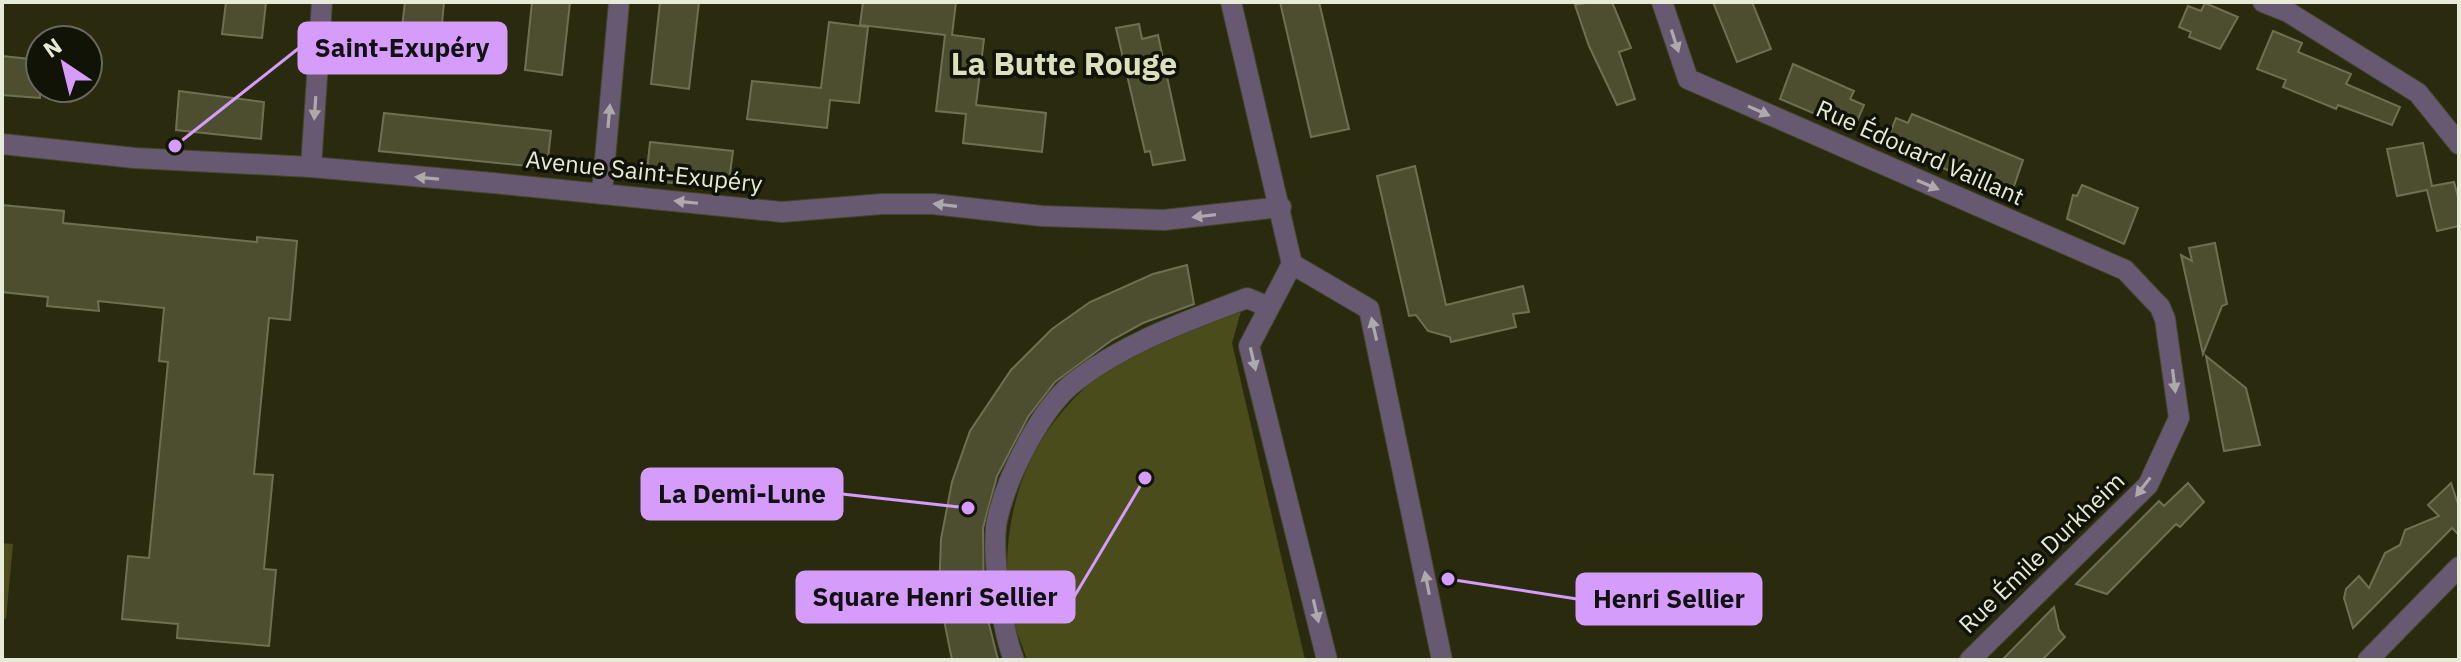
<svg xmlns="http://www.w3.org/2000/svg" width="2461" height="662" viewBox="0 0 2461 662" font-family="'IBM Plex Sans',sans-serif">
  <style>
    .green { fill: #4a4c1c }
    .building { fill: #4c4e2f; stroke: #6e7151; stroke-width: 2 }
    .lines { fill: none; stroke-linecap: round; stroke-linejoin: round }
    .minor-casing { stroke: #45462a; stroke-width: 22 }
    .minor { stroke: #685973; stroke-width: 20 }
    .oneway { fill: #aea9ab }
    .labels { text-anchor: middle; stroke-width: 7; stroke-linejoin: round; paint-order: stroke }
    .street-label { font-size: 24px; fill: #e8ead8; stroke: #121307 }
    .district-label { font-size: 32px; font-weight: bold; fill: #dde0bd; stroke: #121307 }
    .leader { fill: none; stroke: #d59cfb; stroke-width: 3 }
    .callout-dot { fill: #d59cfb; stroke: #121307; stroke-width: 3 }
    .callout { fill: #d59cfb; stroke: #d59cfb; stroke-width: 3 }
    .callout-label { font-size: 26px; text-anchor: middle; font-weight: bold; fill: #111 }
  </style>
  <rect width="100%" height="100%" fill="#2a2b0e"/>
  <path class="green" d="M1242,308L1232,343L1305,660H1027C1021,641 1011,621 1009,602C999,515 1027,436 1094,380C1136,345 1193,329 1242,308Z
    M2,543L13,544L6,619L2,618Z"/>
  <path class="building" d="M226,2H266L262,38L222,34Z
    M405,2H444L439,57L399,53Z
    M532,2H570L562,75L525,70Z
    M660,2H699L689,89L651,84Z
    M863,2H956L952,35L984,39L976,105L1046,113L1042,152L963,143L966,114L936,111L945,35L860,25Z
    M1280,2H1319L1349,129L1311,137Z
    M1591,2H1612L1631,48L1619,52L1635,99L1617,105L1589,46L1575,5Z
    M1713,2H1752L1771,49L1737,62Z
    M2205,3L2238,17L2220,49L2189,37L2191,32L2179,27L2188,6L2201,11Z
    M829,22L868,27L859,103L830,100L827,128L747,119L752,81L821,88Z
    M1139,24L1142,39L1158,35L1185,160L1153,165L1150,151L1145,152L1116,28Z
    M2273,31L2302,43L2298,52L2351,74L2346,84L2400,107L2392,125L2338,105L2336,109L2283,87L2286,80L2257,69Z
    M2,56L40,60V98L2,95Z
    M1793,64L1854,91L1850,99L1864,105L1855,126L1841,120L1839,124L1780,99Z
    M179,91L264,102L261,139L176,130Z
    M384,113L551,131L547,168L379,151Z
    M1912,114L2023,160L2012,192L2008,195L1897,149L1899,145L1888,139L1896,118L1908,123Z
    M650,142L733,151L728,189L646,180Z
    M2423,143L2432,186L2454,182L2459,201V226L2437,231L2427,190L2397,196L2387,149Z
    M1415,166L1446,305L1523,286L1529,312L1513,314L1516,327L1451,342L1450,337L1428,331L1416,315L1409,316L1377,176Z
    M2082,185L2138,208L2124,244L2067,219L2073,195L2077,196Z
    M2,205L64,211L63,223L257,242V237L297,241L290,320L269,318L254,474L273,475L264,569L276,570L269,646L177,638L178,624L122,619L128,556L149,558L168,362L159,361L164,308L98,301L99,311L47,306L48,297L2,292Z
    M2215,243L2227,304L2222,306L2203,354L2181,255L2192,261L2189,248Z
    M1187,265L1194,304L1143,323L1112,340L1055,382L1028,417L997,476L983,528L984,604L998,660H952L939,595L941,539L952,482L970,431L1011,370L1052,329L1090,302L1153,274Z
    M2206,356L2246,388L2260,445L2224,451Z
    M2188,483L2204,502L2180,527L2176,524L2107,594L2076,584L2159,501L2164,506Z
    M2451,483L2459,507V535L2452,528L2353,628L2344,598L2346,589L2359,576L2369,588L2385,553L2400,545L2405,530L2439,516L2428,505Z
    M2054,607L2059,630L2065,637L2042,660H2002Z"/>
  <g class="lines">
    <g class="minor-casing">
      <path id="minor" d="M1231,2L1292,264L1249,346L1327,660
        M1662,2L1688,79L2125,270L2160,307L2165,319L2179,418L2148,485L1970,660
        M2263,2L2288,12L2418,93L2459,144
        M2,144L135,158L311,167L493,183L782,212L882,204H933L1042,216L1164,220L1281,207
        M311,167L322,2
        M602,193L619,2
        M1292,264L1369,309L1442,660
        M1014,660C1002,630 990,546 998,516C1008,475 1042,405 1077,380C1128,341 1188,321 1247,298L1269,307
        M2368,660L2459,567"/>
    </g>
    <use href="#minor" class="minor"/>
  </g>
  <defs><path id="oneway-solid" d="M-6-.8H1V-3.2L6.5 0L1 3.2V.8H-6Z" transform="scale(2)"/></defs>
  <g class="oneway">
    <use href="#oneway-solid" transform="translate(1675 41) rotate(72)"/>
    <use href="#oneway-solid" transform="translate(315 108) rotate(94)"/>
    <use href="#oneway-solid" transform="translate(1759 111) rotate(24)"/>
    <use href="#oneway-solid" transform="translate(609 116) rotate(-85)"/>
    <use href="#oneway-solid" transform="translate(427 178) rotate(-175)"/>
    <use href="#oneway-solid" transform="translate(1928 185) rotate(23)"/>
    <use href="#oneway-solid" transform="translate(686 202) rotate(-174)"/>
    <use href="#oneway-solid" transform="translate(945 205) rotate(-173)"/>
    <use href="#oneway-solid" transform="translate(1204 216) rotate(173)"/>
    <use href="#oneway-solid" transform="translate(1374 329) rotate(-103)"/>
    <use href="#oneway-solid" transform="translate(1253 359) rotate(77)"/>
    <use href="#oneway-solid" transform="translate(2174 381) rotate(83)"/>
    <use href="#oneway-solid" transform="translate(2143 487) rotate(128)"/>
    <use href="#oneway-solid" transform="translate(1427 583) rotate(-101)"/>
    <use href="#oneway-solid" transform="translate(1316 611) rotate(77)"/>
  </g>
  <g class="labels">
    <g class="street-label">
      <text transform="translate(1920 153) rotate(24)" y="8">Rue Édouard Vaillant</text>
      <text transform="translate(644 172) rotate(6)" y="8">Avenue Saint-Exupéry</text>
      <text transform="translate(2042 553) rotate(-44)" y="8">Rue Émile Durkheim</text>
    </g>
    <g class="district-label">
      <text x="1064" y="75">La Butte Rouge</text>
    </g>
  </g>
  <path class="leader" d="M175 146L299 48M968 508L842 494M1145 478L1074 597M1448 579L1577 599"/>
  <g class="callout-dot">
    <circle cx="175" cy="146" r="8"/>
    <circle cx="968" cy="508" r="8"/>
    <circle cx="1145" cy="478" r="8"/>
    <circle cx="1448" cy="579" r="8"/>
  </g>
  <g class="callout">
    <rect x="299" y="23" width="207" height="50" rx="8"/>
    <rect x="642" y="469" width="200" height="50" rx="8"/>
    <rect x="797" y="572" width="277" height="50" rx="8"/>
    <rect x="1577" y="574" width="184" height="50" rx="8"/>
  </g>
  <g class="callout-label">
    <text x="402" y="57">Saint-Exupéry</text>
    <text x="742" y="503">La Demi-Lune</text>
    <text x="935" y="606">Square Henri Sellier</text>
    <text x="1669" y="608">Henri Sellier</text>
  </g>
  <rect width="2461" height="662" fill="none" stroke="#e8ead8" stroke-width="8"/>
  <g transform="translate(64 64) rotate(325)"><circle r="38" fill="#121307" stroke="#68695b" stroke-width="2"/>
  <path d="M0-6L14 30L0 20L-14 30Z" fill="#d59cfb"/>
  <text y="-12" font-size="22" font-weight="bold" text-anchor="middle" fill="#e8ead8">N</text>
  </g>
</svg>
